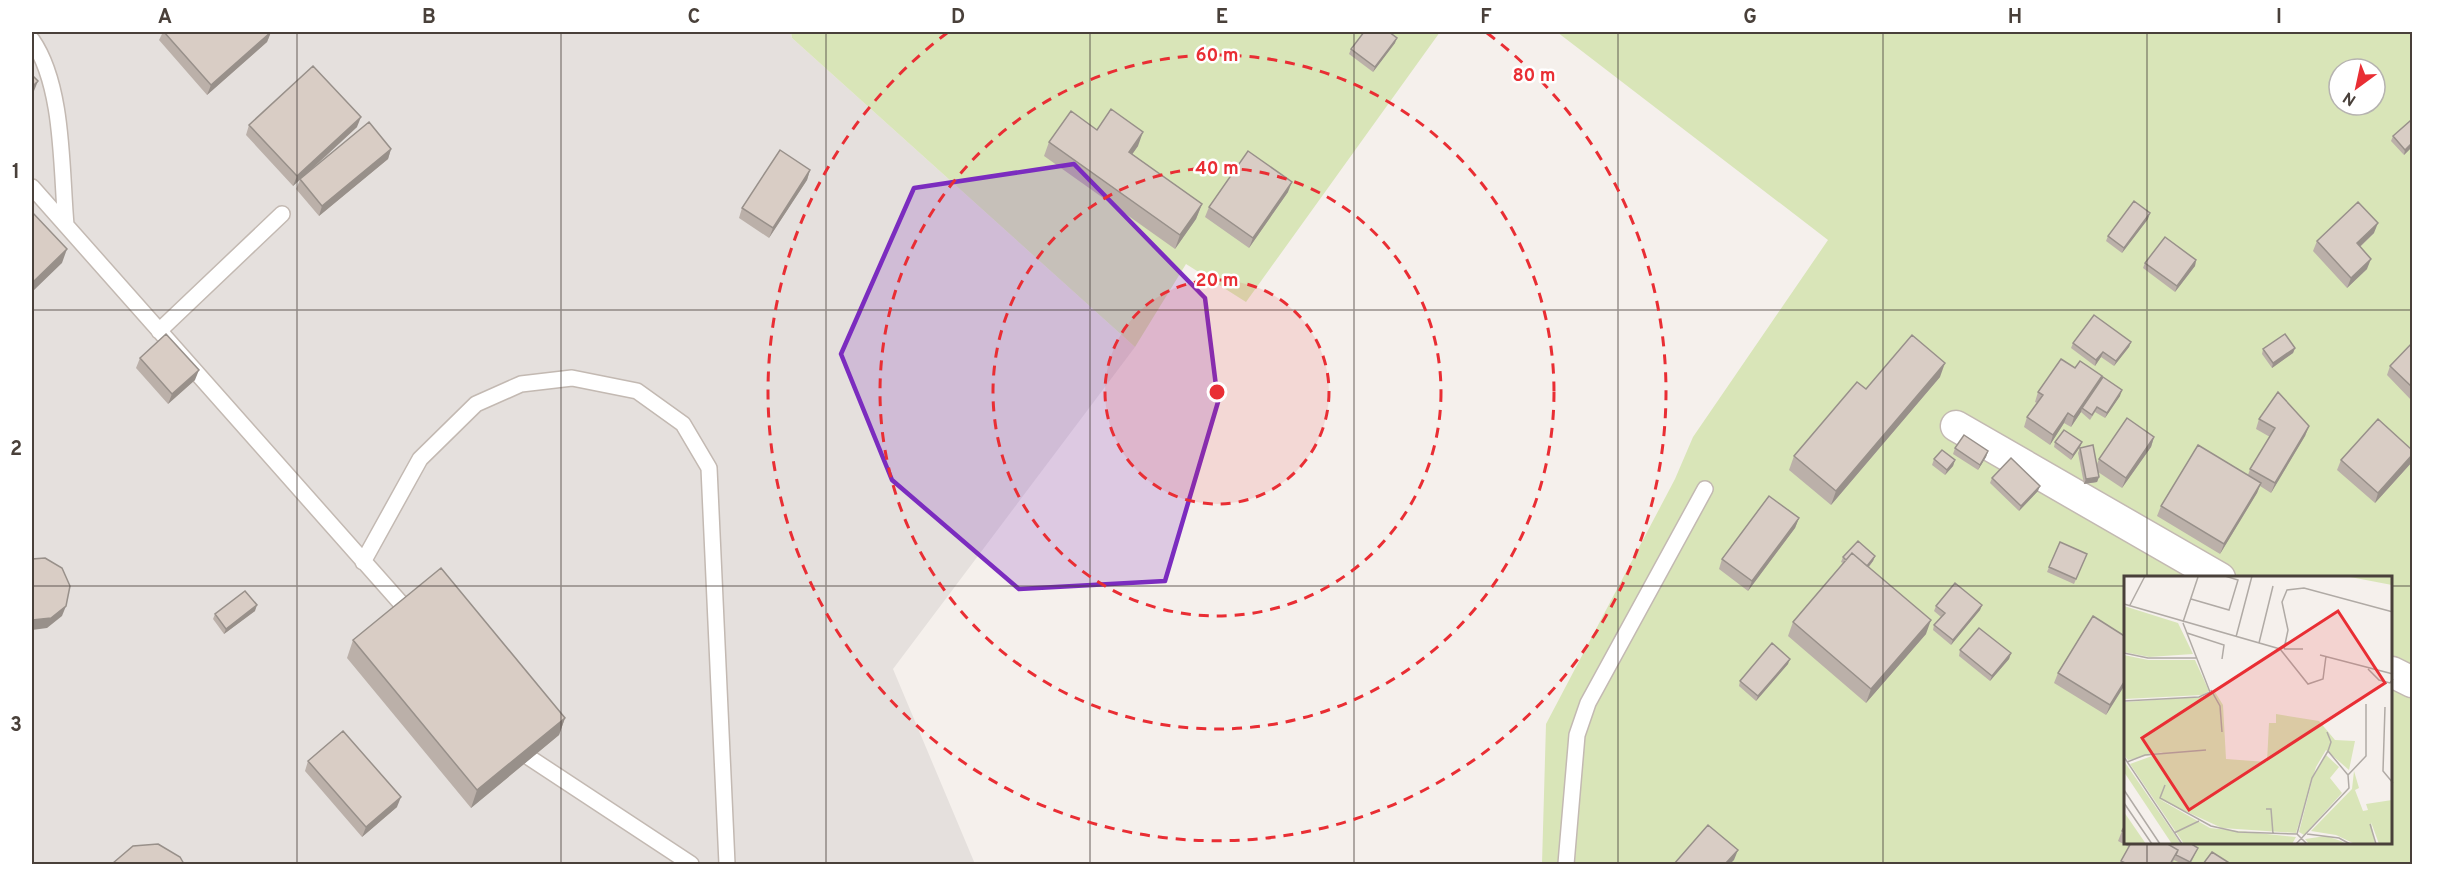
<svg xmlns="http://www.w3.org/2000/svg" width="2444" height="896" viewBox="0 0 2444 896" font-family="Overpass,sans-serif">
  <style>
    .industrial { fill: #e5e0dd }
    .green { fill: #d9e5b8; fill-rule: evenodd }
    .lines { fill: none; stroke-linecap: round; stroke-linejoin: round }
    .lane-casing { stroke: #c3b9b2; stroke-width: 18 }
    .street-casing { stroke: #c3b9b2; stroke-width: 33 }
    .lane { stroke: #fff; stroke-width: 15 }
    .street { stroke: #fff; stroke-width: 30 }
    .wall { fill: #bbb0a9 }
    .shaded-wall { fill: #98908a }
    .building { fill: #d9cdc5; stroke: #98908a; stroke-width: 1.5 }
    .marked { fill: #7b2cbf; fill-opacity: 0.2; stroke: #7b2cbf; stroke-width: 4.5; stroke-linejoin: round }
    .grid { fill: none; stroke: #49403a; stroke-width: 1.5; stroke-opacity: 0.55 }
    .ring { fill: none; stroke: #e92e34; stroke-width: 3; stroke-dasharray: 10 8 }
    .inset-road { fill: none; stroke: #b0aaa5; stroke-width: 1.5 }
    .view { fill: #e92e34; fill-opacity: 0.15; stroke: #e92e34; stroke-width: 3 }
    .inset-edge { fill: none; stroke: #49403a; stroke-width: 3 }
    .centre { fill: #e92e34; stroke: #fff; stroke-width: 3 }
    .ring-label { font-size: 18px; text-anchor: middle; font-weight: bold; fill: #e92e34; stroke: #fff; stroke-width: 5; stroke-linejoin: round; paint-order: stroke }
    .neatline { fill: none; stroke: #49403a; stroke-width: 2 }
    .grid-label { font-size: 20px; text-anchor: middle; font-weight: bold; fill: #49403a }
  </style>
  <rect width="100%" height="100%" fill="#f5f0ec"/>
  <path class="industrial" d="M32,32H315L318,34L320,32H791L792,38L1135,347L893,669L975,864H32Z"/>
  <path class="green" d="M791,32H1440L1246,302L1186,264L1135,347L792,38Z
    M1557,32H2412V667L2392,658V578H2242L1961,415L2202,578H2126V844H2392V682L2412,692V864H1542L1546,724L1675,479L1693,437L1828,240ZM2339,69H2375V105H2339Z"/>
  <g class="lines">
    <g class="lane-casing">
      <path id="lane" d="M32,40C64,86 61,169 66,225
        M32,187L406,609
        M159,331L282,214
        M363,562L420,459L476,404L521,384L572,378L637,391L683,424L709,468L727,864
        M530,758L691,864
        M1566,864L1577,735L1588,703L1705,489"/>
    </g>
    <g class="street-casing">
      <path id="street" d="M1956,426L2220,578
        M2392,672L2412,682"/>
    </g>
    <use href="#lane" class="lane"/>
    <use href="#street" class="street"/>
  </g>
  <path class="wall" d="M163,32H271L267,42L207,95L159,40Z
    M1395,43L1373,72L1349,54L1351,49Z
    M249,125L357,127L308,173L391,149L388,159L319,216L296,189L300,180L293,186L246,135Z
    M2393,136L2412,147L2404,155L2391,141Z
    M1049,142L1138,146L1132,154L1202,204L1196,219L1175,249L1044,156Z
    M810,170L807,180L769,238L739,218L742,208Z
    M1288,192L1249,248L1205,217L1209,207Z
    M2148,219L2122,253L2106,241L2108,236Z
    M2374,233L2360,247L2367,269L2347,288L2313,251L2317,241Z
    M2196,260L2195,266L2175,292L2143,268L2145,263Z
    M2131,342L2129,347L2114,366L2101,357L2095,366L2071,348L2073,343Z
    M2412,343V401L2387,375L2390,366Z
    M2295,348L2293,353L2272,368L2262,354L2263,349Z
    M140,358L195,380L168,404L136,368Z
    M2075,368L2100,381L2120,396L2105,418L2095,412L2090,420L2081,412L2071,427L2064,423L2050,445L2024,427L2027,417L2037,403L2035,402L2038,392Z
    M1940,377L1831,505L1789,470L1794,456L1866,389Z
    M2259,419L2309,426L2305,436L2271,493L2260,486L2257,493L2220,554L2157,516L2161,506L2248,475L2250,469L2270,437L2256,429Z
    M2154,437L2151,447L2122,488L2098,472L2099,477L2097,482L2084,484L2078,453L2080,448L2097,464L2099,459Z
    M2055,442L2080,447L2071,460L2054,447Z
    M1955,448L1988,451L1986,457L1978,470L1953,454Z
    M1934,459L1955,460L1953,466L1945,475L1932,465Z
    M2341,460L2412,462L2375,503L2337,470Z
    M1992,478L2038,491L2019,511L1990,483Z
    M1799,518L1795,528L1748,591L1719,569L1722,559Z
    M2087,554L2074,584L2047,572L2049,567Z
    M1875,556L1873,561L1869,567L1926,634L1866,703L1788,636L1793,622L1843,563L1841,562L1843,557Z
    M1982,605L1980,610L1951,645L1933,630L1934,625L1941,617L1934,611L1936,606Z
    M255,611L224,634L213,619L215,614Z
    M353,640L565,718L559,735L471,808L347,658Z
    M1960,650L2011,653L2009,659L1990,681L1959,656Z
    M1788,664L1756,701L1739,686L1740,681Z
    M2058,673L2126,683L2106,715L2054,683Z
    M308,761L397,807L362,837L305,771Z
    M2126,823V843H2190L2198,848L2191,863L2193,864H2182L2174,860L2172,864H2120L2129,847L2118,841L2122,831Z"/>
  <path class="shaded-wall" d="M271,32L267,42L207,95L211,85Z
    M1397,38L1395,43L1373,72L1375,67Z
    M38,81L34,91L32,93V87Z
    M361,117L357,127L293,186L297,176Z
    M1143,132L1138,146L1124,166L1129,152Z
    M2412,143V147L2404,155L2405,150Z
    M391,149L388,159L319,216L322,206Z
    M810,170L807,180L769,238L773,228Z
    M1292,182L1288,192L1249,248L1253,238Z
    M1202,204L1196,219L1175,249L1180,235Z
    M2150,213L2148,219L2122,253L2124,248Z
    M2378,223L2374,233L2353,253L2357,243Z
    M67,249L62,263L32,292V283Z
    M2371,259L2367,269L2347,288L2351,278Z
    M2196,260L2195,266L2175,292L2177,286Z
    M2131,342L2129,347L2114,366L2116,361Z
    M2295,348L2293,353L2272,368L2273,363Z
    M2103,352L2101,357L2095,366L2096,360Z
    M1945,363L1940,377L1831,505L1836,491Z
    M199,370L195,380L168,404L172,394Z
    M2102,376L2099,386L2082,408L2081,412L2071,427L2074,417Z
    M2122,390L2120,396L2105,418L2107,413Z
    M2068,413L2064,423L2050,445L2053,435Z
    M2309,426L2305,436L2271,493L2275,483Z
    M2154,437L2151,447L2122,488L2126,478Z
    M2082,442L2080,447L2071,460L2073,455Z
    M1988,451L1986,457L1978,470L1980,465Z
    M2412,455V462L2375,503L2378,493Z
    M1955,460L1953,466L1945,475L1947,470Z
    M2099,477L2097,482L2084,484L2086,479Z
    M2261,483L2257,493L2220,554L2224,544Z
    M2040,486L2038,491L2019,511L2021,506Z
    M1799,518L1795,528L1748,591L1752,581Z
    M1875,556L1873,561L1859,578L1861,572Z
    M257,605L255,611L224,634L226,629Z
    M1982,605L1980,610L1951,645L1953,640Z
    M66,606L62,616L47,628L32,630V620Z
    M1931,620L1926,634L1866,703L1871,689Z
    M2011,653L2009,659L1990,681L1992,676Z
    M1790,659L1788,664L1756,701L1758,696Z
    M2126,679V683L2106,715L2110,705Z
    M565,718L559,735L471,808L477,790Z
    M401,797L397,807L362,837L366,827Z
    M1738,850L1734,860L1730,864H1725Z"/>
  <path class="building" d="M164,32H271L211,85Z
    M1364,32H1389L1397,38L1375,67L1351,49Z
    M313,66L361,117L297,176L249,125Z
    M32,75L38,81L32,87Z
    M1111,109L1143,132L1129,152L1202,204L1180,235L1049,142L1071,111L1097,130Z
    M2410,121L2412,123V143L2405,150L2393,136Z
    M369,122L391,149L322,206L300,179Z
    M780,150L810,170L773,228L742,208Z
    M1248,151L1292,182L1253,238L1209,207Z
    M2134,201L2150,213L2124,248L2108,236Z
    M2358,202L2378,223L2357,243L2371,259L2351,278L2317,241Z
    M32,212L67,249L32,283Z
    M2165,237L2196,260L2177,286L2145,263Z
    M2094,315L2131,342L2116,361L2103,352L2096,360L2073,343Z
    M166,334L199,370L172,394L140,358Z
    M2285,334L2295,348L2273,363L2263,349Z
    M1912,335L1945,363L1836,491L1794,456L1857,382L1866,389Z
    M2412,343V387L2390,366Z
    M2061,359L2075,368L2080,361L2102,376L2074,417L2068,413L2053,435L2027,417L2043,395L2038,392Z
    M2103,377L2122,390L2107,413L2097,407L2092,415L2082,408Z
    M2278,392L2309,426L2275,483L2250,469L2275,428L2259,419Z
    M2127,418L2154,437L2126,478L2099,459Z
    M2378,419L2412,450V455L2378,493L2341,460Z
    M2064,430L2082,442L2073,455L2055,442Z
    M1964,435L1988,451L1980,465L1955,448Z
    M2093,445L2099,477L2086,479L2080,448Z
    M2198,445L2261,483L2224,544L2161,506Z
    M1942,450L1955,460L1947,470L1934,459Z
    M2011,458L2040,486L2021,506L1992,478Z
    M1769,496L1799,518L1752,581L1722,559Z
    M1858,541L1875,556L1867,566L1852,553L1846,560L1843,557Z
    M2060,542L2087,554L2076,579L2049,567Z
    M1852,553L1931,620L1871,689L1793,622Z
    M45,558L62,568L70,586L66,606L51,618L32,620V559Z
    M441,568L565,718L477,790L353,640Z
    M1955,583L1982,605L1953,640L1934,625L1945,613L1936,606Z
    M245,591L257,605L226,629L215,614Z
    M2093,616L2126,637V679L2110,705L2058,673Z
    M1979,628L2011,653L1992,676L1960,650Z
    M1772,643L1790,659L1758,696L1740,681Z
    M343,731L401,797L366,827L308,761Z
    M2126,823V833L2122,831Z
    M1708,825L1738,850L1725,864H1674Z
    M2131,843H2166L2178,850L2170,864H2127L2121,861Z
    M2166,843H2190L2198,848L2190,862L2176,855L2178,850Z
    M158,844L180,857L184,864H113V863L133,846Z
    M2212,852L2231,864H2203Z"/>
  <path class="marked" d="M1074,164L1205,298L1218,402L1165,581L1019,589L892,480L841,354L914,188Z"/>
  <path class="grid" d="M297,32V864M561,32V864M826,32V864M1090,32V864M1354,32V864M1618,32V864M1883,32V864M2147,32V578M32,310H2412M32,586H2126M2392,586H2412M2147,844V864"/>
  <circle cx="1217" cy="392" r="112" fill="#e92e34" fill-opacity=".12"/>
  <g class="ring">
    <circle cx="1217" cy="392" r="112"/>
    <circle cx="1217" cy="392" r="224"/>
    <circle cx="1217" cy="392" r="337"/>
    <path d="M1487 33A449 449 0 1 1 947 33"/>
  </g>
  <g transform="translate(2124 576)">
    <rect width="268" height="268" fill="#f5f0ec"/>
    <path d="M221,0H268V9ZM0,30L54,47L69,78L25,81L0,76ZM0,79L24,84H71L85,115L78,119L0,123ZM91,116L99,129L102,183L143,186L145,147H152V138L195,145L211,164L231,165L225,194L202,174L192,191L172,257L98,252L35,223L86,252L172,261L168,268H60L6,188L39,176L4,184L0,179V126L78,121ZM202,179L215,191L206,202L218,217L180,259L175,256L189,201ZM0,185L57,268H48L0,196ZM230,195L235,212L231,214L239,235L244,234L242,228L268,224V268H255L247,246L251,268H231L212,259L187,255L228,213ZM0,236L22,268H0ZM202,260L217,265L222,268H185L181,263Z" fill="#d9e5b8"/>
    <path class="inset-road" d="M67,23L105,34L114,4L101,0M0,28L156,73L184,108L199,103L202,80M6,29L21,0M59,46L74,1M63,57L100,69L98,83M112,61L128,0M135,67L149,10M160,73L164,54L158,26L163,14L180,12L269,36M160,73H179M0,77L24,82H72M196,79L269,98M244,93L255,104L266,107L269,103M87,114L96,130L98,156M0,125L75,121L86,116L59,47M261,131L259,195L269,207M203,156L207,166L204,175L224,199M0,181L58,268M3,186L21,179L82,174M41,209L36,222L87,250L114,256L173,258L183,268M0,214L36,268M0,227L28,268M142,233H147L149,258M246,248L252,268M50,257L75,245M173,258L188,202L204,175M183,258L215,262L226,268M172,268L225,212L224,199L242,180V128"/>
    <path class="view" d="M214,35L261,107L65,234L18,162Z"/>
    <rect width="268" height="268" class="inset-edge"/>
  </g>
  <circle cx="1217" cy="392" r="9" class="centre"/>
  <g class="ring-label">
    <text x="1217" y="61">60 m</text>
    <text x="1534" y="81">80 m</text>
    <text x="1217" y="174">40 m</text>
    <text x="1217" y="286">20 m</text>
  </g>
  <rect width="2444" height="896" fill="none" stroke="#ffffff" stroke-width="66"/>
  <g transform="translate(2357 87) rotate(213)"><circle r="28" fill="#ffffff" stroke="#b6b3b0" stroke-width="1.5"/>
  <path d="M0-4.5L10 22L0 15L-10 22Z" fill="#e92e34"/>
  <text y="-9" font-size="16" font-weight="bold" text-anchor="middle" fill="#49403a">N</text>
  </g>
  <rect x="33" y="33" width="2378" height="830" class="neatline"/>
  <g class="grid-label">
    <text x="165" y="23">A</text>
    <text x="429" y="23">B</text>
    <text x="694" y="23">C</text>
    <text x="958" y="23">D</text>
    <text x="1222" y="23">E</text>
    <text x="1486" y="23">F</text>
    <text x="1750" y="23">G</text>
    <text x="2015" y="23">H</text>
    <text x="2279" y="23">I</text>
    <text x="16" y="178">1</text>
    <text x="16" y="455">2</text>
    <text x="16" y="731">3</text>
  </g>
</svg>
